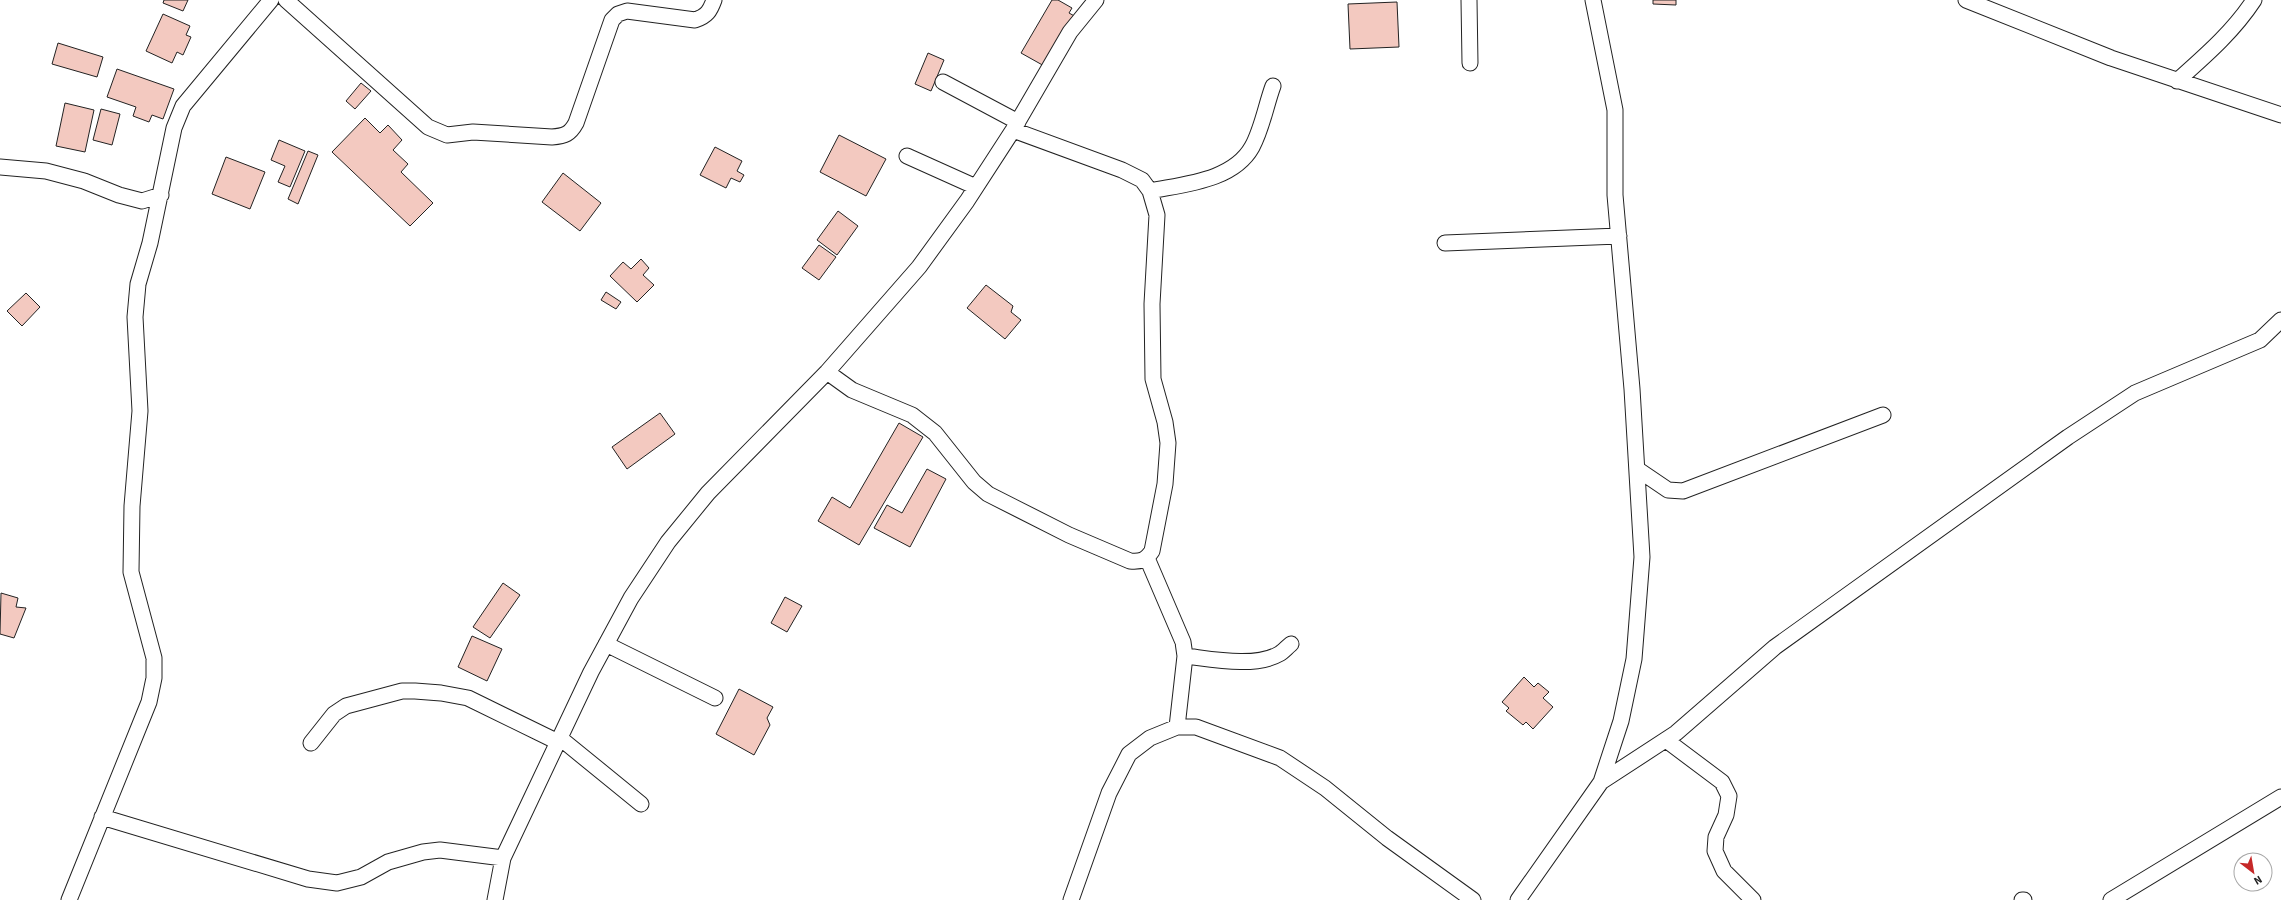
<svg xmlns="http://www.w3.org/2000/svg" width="2281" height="900" viewBox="0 0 2281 900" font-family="'Source Sans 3',sans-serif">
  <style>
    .building { fill: #f3c9c0; stroke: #222 }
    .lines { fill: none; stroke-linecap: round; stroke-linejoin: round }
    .street-casing { stroke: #222; stroke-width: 17 }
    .street { stroke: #fff; stroke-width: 15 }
  </style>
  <rect width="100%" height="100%" fill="#fff"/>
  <path class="building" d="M164,0H188L183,11L163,3Z
    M1052,0H1058L1072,8L1069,13L1078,18L1046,67L1021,53Z
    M1653,0H1676V5L1653,4Z
    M1397,2L1399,47L1350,49L1348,4Z
    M163,14L190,26L186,35L191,37L183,55L177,52L172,63L146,51Z
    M58,43L103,57L97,77L52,64Z
    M928,53L944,60L931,91L915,84Z
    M117,69L174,89L163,119L152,115L149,122L133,116L136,107L107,97Z
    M361,83L371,91L355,109L346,101Z
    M65,103L94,110L85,152L56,146Z
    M101,109L120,114L112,145L93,140Z
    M365,118L380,133L388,125L402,140L393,150L408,164L401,172L433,203L410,226L332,152Z
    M839,135L886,159L866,196L820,172Z
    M279,140L305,151L290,187L278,182L285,166L271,160Z
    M715,147L742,161L737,171L744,175L740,182L731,178L726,188L700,175Z
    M308,151L318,155L298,204L288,199Z
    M226,157L265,172L250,209L212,194Z
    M563,173L601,203L580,231L542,202Z
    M838,211L858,226L837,255L817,240Z
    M819,245L836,257L819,280L802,268Z
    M641,259L649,268L643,275L654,285L637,302L610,276L623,262L631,269Z
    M986,285L1013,306L1011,312L1021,320L1005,339L967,308Z
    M606,292L621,302L616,309L601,300Z
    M26,293L40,307L22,326L7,311Z
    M660,413L675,434L627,469L612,447Z
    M899,423L923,437L859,545L818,521L832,497L850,508Z
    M927,469L946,479L910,547L874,528L887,505L902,513Z
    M503,583L520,595L490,638L473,627Z
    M1,593L18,598L16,607L26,608L14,638L0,634Z
    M785,597L802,606L787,632L771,623Z
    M472,636L502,649L487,681L458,667Z
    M1524,677L1534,687L1538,683L1549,692L1543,698L1553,707L1533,729L1526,722L1523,725L1506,711L1509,708L1502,702Z
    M739,689L773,707L767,718L770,725L754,755L716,734Z"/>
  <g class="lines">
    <g class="street-casing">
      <path id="street" d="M286,0L428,127L447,135L473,132L552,137C565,136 570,134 576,123L612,20L618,14L627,11L695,20C707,16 710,11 714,0
        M1469,0L1470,63
        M1966,0L2111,58L2281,115
        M2177,81C2205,56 2233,32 2254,0
        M943,82L1018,122
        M907,156L976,187
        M0,167L46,171L84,181L119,195L142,201L161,195
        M1150,191C1184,184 1233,181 1252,147C1262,129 1266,105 1273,86
        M1445,243L1619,236
        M827,372L852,390L912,415L935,433L974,482L988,494L1069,535L1130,561C1141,562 1146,560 1152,551L1165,484L1168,443L1165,422L1153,379L1152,304L1157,215L1150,191L1142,180L1122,170L1013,130
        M1637,469L1668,490L1683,491L1883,415
        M1147,558L1183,642L1185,656L1177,727
        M606,644L715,698
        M1185,656C1211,659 1255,668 1279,654C1283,652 1287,647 1291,644
        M560,738L641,804
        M1666,740L1722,782L1729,796L1726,815L1716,837L1715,851L1724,871L1753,900
        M311,743L334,714L346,706L402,691H415L441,693L468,698L558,742
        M1601,782L1676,733L1775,647L2068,437L2135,393L2260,340L2281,320
        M102,817L308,879L337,883L361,877L388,862L423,852L440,850L503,858
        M69,900L149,702L154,678V658L131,572L132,506L140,411L135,317L138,284L150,243L174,128L183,106L271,0
        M495,900L503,858L591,672L631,598L668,542L708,493L827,372L919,267L967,201L1013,130L1070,32L1096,0
        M1071,900L1109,793L1129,754L1150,738L1177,727H1196L1280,758L1325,788L1387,838L1473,900
        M1518,900L1601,782L1621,721L1634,659L1642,557L1632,389L1615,195V110L1593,0
        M2022,900H2024
        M2111,900L2281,797"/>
    </g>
    <use href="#street" class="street"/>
  </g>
  <g transform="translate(2253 872) rotate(149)"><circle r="19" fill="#ffffff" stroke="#a7a7a7"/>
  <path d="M0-3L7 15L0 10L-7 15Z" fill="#c62828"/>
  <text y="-6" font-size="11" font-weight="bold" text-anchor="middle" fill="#222222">N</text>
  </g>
</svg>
